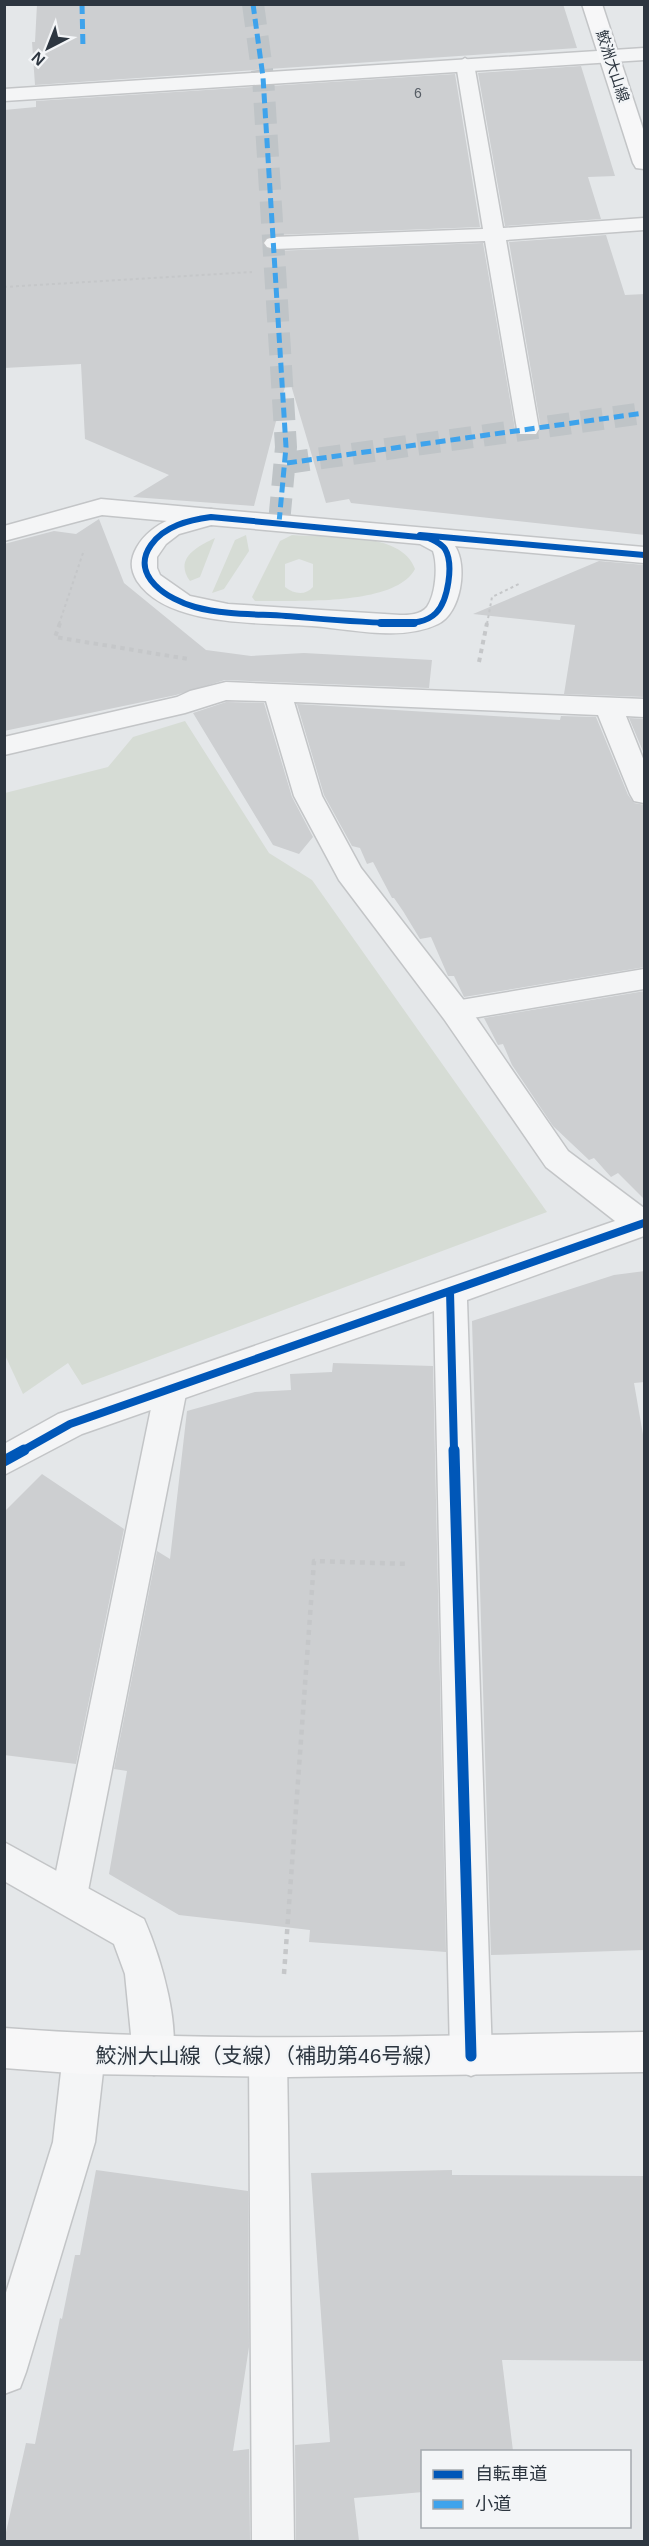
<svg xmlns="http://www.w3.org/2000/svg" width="649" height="2546" font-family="Helvetica,'Noto Sans JP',sans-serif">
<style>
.green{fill:#d6dcd5;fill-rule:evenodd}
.building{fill:#cdcfd1}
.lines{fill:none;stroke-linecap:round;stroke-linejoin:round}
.pedestrian-tunnel{stroke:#bfc4c7;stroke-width:22;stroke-dasharray:22 11;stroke-linecap:butt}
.service-casing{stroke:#c3c5c7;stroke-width:3}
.minor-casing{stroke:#c3c5c7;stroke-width:3}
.tertiary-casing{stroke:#c3c5c7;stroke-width:3}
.secondary-casing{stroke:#c3c5c7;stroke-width:3}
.path-far2{stroke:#c5c7c9;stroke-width:2;stroke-dasharray:3 3;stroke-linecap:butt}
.path-far1{stroke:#c5c7c9;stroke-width:4;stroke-dasharray:4.5 4.5;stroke-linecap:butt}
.path{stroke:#c5c7c9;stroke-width:4.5;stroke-dasharray:5 5;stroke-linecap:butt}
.service{fill:#f4f5f6;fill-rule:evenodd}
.minor{fill:#f4f5f6;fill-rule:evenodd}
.tertiary{fill:#f4f5f6;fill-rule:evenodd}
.secondary{fill:#f7f7f8;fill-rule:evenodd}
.quiet{stroke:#3ea3ec;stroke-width:5;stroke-dasharray:10 5;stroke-linecap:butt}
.cycleway-far2-casing{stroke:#f3f5f7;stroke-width:8}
.cycleway-far1-casing{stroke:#f3f5f7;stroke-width:12}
.cycleway-casing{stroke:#f3f5f7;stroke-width:15}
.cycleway-far2{stroke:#0057b8;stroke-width:6}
.cycleway-far1{stroke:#0057b8;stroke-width:8}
.cycleway{stroke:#0057b8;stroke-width:11}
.labels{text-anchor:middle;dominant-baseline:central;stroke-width:5;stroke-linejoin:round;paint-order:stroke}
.far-number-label{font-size:14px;fill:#565d65}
.far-street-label{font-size:15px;fill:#2d3640;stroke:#f3f5f7}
.near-street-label{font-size:21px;fill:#2d3640;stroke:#f3f5f7}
</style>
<rect width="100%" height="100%" fill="#e4e7e9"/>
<path class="green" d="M246,535L249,551L224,589L212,593L235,540Z
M292,535C326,538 402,530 415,569C395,607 293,600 255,601L252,597L280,541ZM299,559L313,564V587C305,596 294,594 285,587V564Z
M215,538L200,577L190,581C174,559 196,547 215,538Z
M185,721L269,853L312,880L547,1212L82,1385L68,1363L23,1394L4,1353L5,793L108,767L133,737Z"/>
<path class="building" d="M37,4H563L577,48L35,85L32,42H35Z
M581,66L615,176L588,177L601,219L505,226L478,73Z
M455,74L480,227L274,235L265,238L262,244L274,251L483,243L515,429L520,436H536L541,429L509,242L606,235L625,295L645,294V535L351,503L349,499L326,503L288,375L254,506L133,497L169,475L85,439L81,364L4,368V110L36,107V101Z
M99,519L124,583L206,650L251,656L304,653L432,660L429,688L225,680L176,695L4,731V544L54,531L76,534Z
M599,561L645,565V697L564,694L575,625L473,614Z
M226,702L264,703L292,797L313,837L299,854L273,845L193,713Z
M297,704L560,720L561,716L596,717L628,795L634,803L645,805V967L464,997L454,976H448L431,937L420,939L403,911L394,898H392L373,862L367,864L360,848L352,846L324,795Z
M629,718L645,719V756Z
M645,991V1200L618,1173L611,1177L594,1158L589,1160L553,1126L512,1065L503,1044L498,1045L484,1018Z
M645,1271V1382L634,1383L645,1446V1950L491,1955L472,1321L614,1275Z
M333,1363L433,1366L446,1952L309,1942L310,1930L179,1915L109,1874L127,1771L114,1769L157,1551L170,1559L187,1411L255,1392L291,1390L290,1374L332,1372Z
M42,1474L124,1529L76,1764L4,1755V1512Z
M96,2170L248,2191L249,2347L233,2451L249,2449L250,2541H4L26,2443L35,2444L60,2318L62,2319L75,2255H80Z
M452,2170V2175L645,2176V2361L502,2360L513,2451H423V2492L354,2498L359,2541H296L295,2445L330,2442L311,2173Z"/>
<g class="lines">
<path class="pedestrian-tunnel" d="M253,4L263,77L286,447L279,523
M287,463L644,413"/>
<g class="service-casing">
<path id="service" d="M465,58L474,64L503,228L644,218V230L506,240L539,429L536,434H520L517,429L485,241L274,249L267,247L264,243L267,239L274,237L483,229L456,64Z
M644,969V989L455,1021L445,1018L441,1011L445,1004L455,1001Z
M171,1376L182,1380L187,1389L87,1896L82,1908L69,1913L56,1908L51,1896L155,1389L160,1380Z
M268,2038L281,2043L287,2056L294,2542H252L249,2056L255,2043Z"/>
</g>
<g class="minor-casing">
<path id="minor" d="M644,48V60L4,101V89Z
M101,499L211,509L220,512L224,517L220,522L211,525L102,515L4,541V526Z
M226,682L644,699V717L626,716L644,761V803L634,801L630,794L598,715L294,702L322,796L361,868L466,1003L568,1151L644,1208V1236L467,1300L492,2056L486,2070L471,2076L456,2070L450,2056L434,1311L82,1434L4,1475V1444L58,1414L615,1221L546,1167L444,1019L339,880L294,796L266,701L226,700L185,713L4,755V737L177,697L190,691Z
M4,1842L144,1919C160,1955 184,2033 169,2069L154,2075L139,2069L133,2055L125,1974L114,1944L4,1881Z
M84,2034L99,2040L105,2054L95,2142L26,2372L20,2388L4,2394V2299L53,2142L63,2054L69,2040Z"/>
</g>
<g class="tertiary-casing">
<path id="tertiary" d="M211,509L644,547V563L455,546C468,566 461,613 438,624C401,642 351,629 312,626C262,622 168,628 137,581C130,569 130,559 137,547C152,521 183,513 211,509ZM211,525L420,544L433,551C438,565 436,594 427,607C420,615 409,615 400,615L228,604L190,596L160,575L157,568V557L166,544L179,534Z"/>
</g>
<g class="secondary-casing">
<path id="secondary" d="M582,4H602L644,132V169L636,168L633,163Z
M4,2028C217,2044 431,2035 644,2032V2072L288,2077L84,2074L4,2068Z"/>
</g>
<path class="path-far2" d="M4,287L252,272
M59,624L84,550
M487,624L492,597L521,583"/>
<path class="path-far1" d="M60,623L55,637L188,659
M479,662L487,623"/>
<path class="path" d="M284,1974L314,1561L409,1564"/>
<use href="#service" class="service"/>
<use href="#minor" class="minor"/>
<use href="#tertiary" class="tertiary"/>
<use href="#secondary" class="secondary"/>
<path class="quiet" d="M82,4L83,49
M253,4L263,77L286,447L279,523
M287,463L644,413"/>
<g class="cycleway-far2-casing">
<path id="cycleway-far2" d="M211,517L429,538C435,541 441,543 445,549C454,564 448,601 436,613C426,623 412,623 400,623C362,623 324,619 286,616C256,614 224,615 195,607C169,600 129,576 151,545C164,526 189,520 211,517Z
M420,535L644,555"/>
</g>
<g class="cycleway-far1-casing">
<path id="cycleway-far1" d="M381,623H414
M450,1291L454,1451
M22,1451L70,1424L644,1223"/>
</g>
<g class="cycleway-casing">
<path id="cycleway" d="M454,1450L471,2056
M4,1461L24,1450"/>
</g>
<use href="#cycleway-far2" class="cycleway-far2"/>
<use href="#cycleway-far1" class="cycleway-far1"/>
<use href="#cycleway" class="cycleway"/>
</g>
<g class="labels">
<g class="far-number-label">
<text x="418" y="93">6</text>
</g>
<g class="far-street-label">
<text transform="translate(613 66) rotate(72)">鮫洲大山線</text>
</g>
<g class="near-street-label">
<text x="270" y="2055">鮫洲大山線（支線）（補助第46号線）</text>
</g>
</g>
<rect width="649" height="2546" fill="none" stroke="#2d3640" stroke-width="12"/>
<rect x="421" y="2450" width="210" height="78" fill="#f3f5f7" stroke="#a4a9ae" stroke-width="1.5"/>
<rect x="433" y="2470" width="30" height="9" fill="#0057b8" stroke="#a4a9ae" stroke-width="1.5"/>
<text x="475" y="2480" font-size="18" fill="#2d3640">自転車道</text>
<rect x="433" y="2500" width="30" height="9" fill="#3ea3ec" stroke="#a4a9ae" stroke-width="1.5"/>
<text x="475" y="2510" font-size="18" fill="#2d3640">小道</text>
<g transform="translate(48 48) rotate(222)" stroke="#f3f5f7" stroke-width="4.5" paint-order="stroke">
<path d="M0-4.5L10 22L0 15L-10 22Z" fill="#2d3640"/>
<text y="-9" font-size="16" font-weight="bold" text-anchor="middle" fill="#2d3640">N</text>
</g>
</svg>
